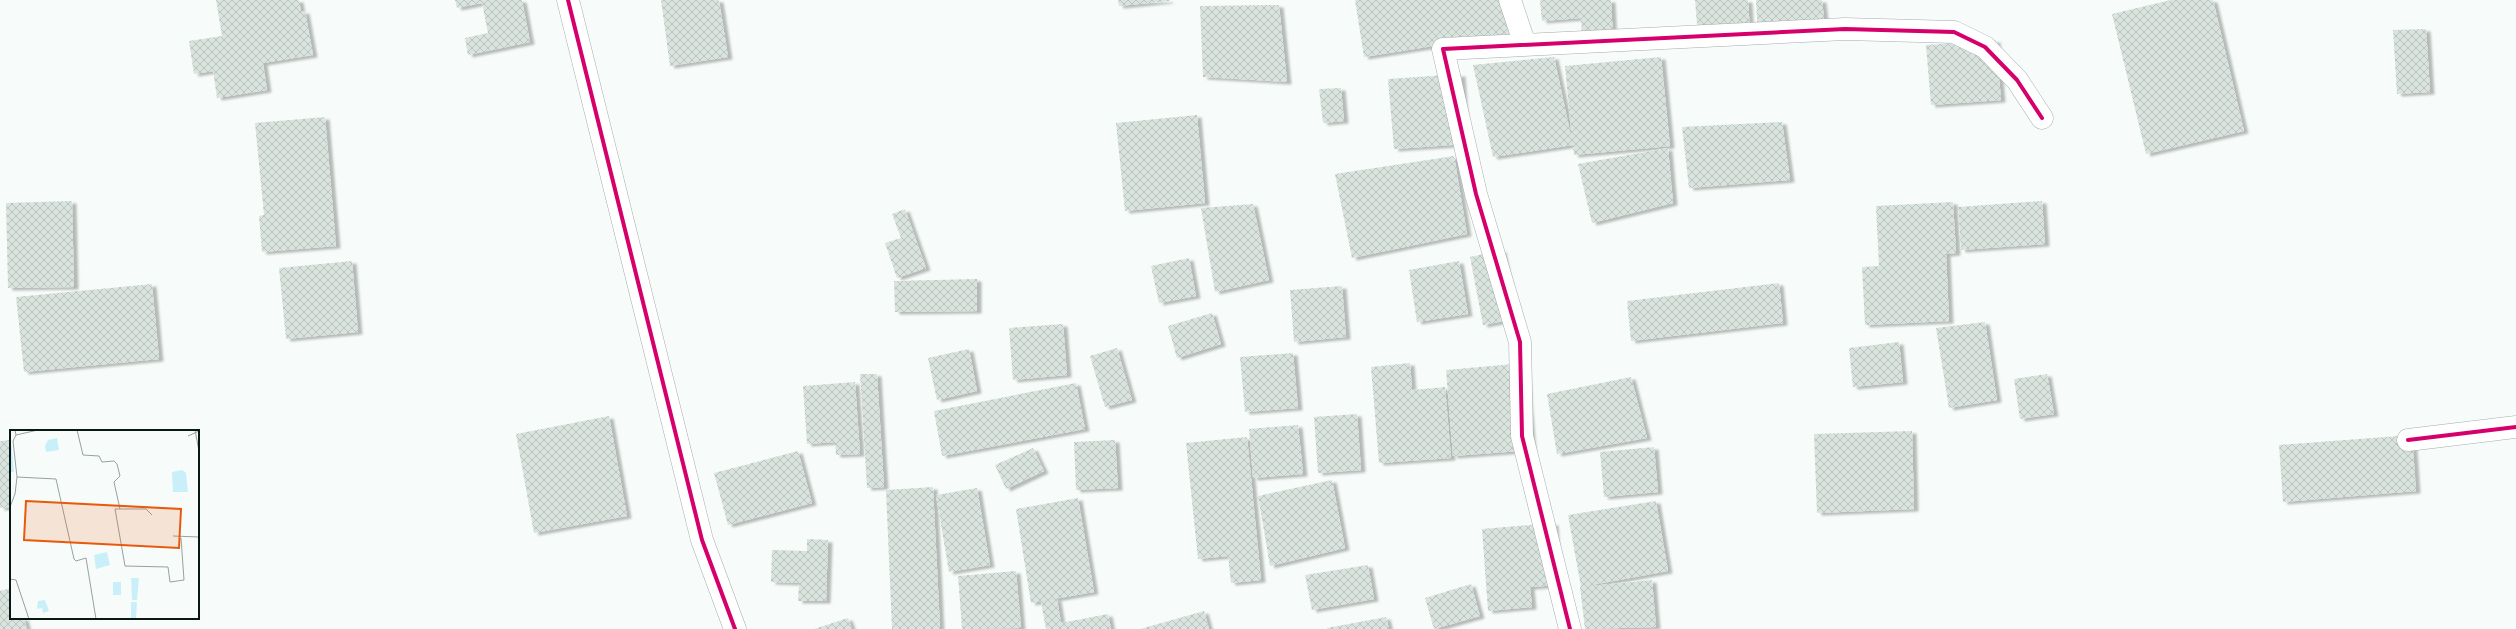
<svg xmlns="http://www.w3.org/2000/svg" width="2516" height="629" font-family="'IBM Plex Serif',serif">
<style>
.building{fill:url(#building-cross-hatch);filter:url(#shadow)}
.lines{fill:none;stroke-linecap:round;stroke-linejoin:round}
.street-casing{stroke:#a4adaa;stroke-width:23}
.street{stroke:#fefffe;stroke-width:22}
.cycleway-casing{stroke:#fff;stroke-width:6}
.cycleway{stroke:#d6006c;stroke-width:4}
.inset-road{fill:none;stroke:#97a19e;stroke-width:1}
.view{fill:#e8590c;fill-opacity:0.15;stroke:#e8590c;stroke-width:2}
.inset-edge{fill:none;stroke:#081814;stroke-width:2}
</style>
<defs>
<pattern id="building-cross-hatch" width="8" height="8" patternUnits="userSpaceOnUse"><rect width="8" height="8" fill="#dae4de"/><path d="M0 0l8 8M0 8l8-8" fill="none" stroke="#bac3be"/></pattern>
<filter id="shadow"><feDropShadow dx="4.5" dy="2.5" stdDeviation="1" flood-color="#0004"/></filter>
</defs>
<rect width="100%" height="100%" fill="#f7fcfa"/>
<path class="building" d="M216,0H299L301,12L305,11L313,55L263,63L267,90L217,98L213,71L194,74L189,41L222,36Z
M455,0H522L530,42L468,55L465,38L488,33L482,3L457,8Z
M661,0H719L728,57L670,66Z
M1118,0H1169V1L1119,6Z
M1355,0H1509L1515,33L1364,57Z
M1540,0H1611L1613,40L1582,42L1581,18L1542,21Z
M1695,0H1748L1750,32L1698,36Z
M1756,0H1822L1825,29L1758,37Z
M2171,0H2213L2244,131L2146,154L2112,14Z
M1279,5L1287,82L1203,77L1200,6Z
M2426,29L2430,92L2397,94L2393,30Z
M1996,40L2001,100L1931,105L1926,45Z
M1554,57L1572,141L1565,66L1661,57L1670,146L1574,155L1573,145L1493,157L1473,65Z
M1461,74L1466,144L1394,149L1388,79Z
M1341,88L1344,121L1323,123L1319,89Z
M1197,115L1205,203L1125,211L1116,123Z
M325,117L336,246L262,252L259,216L264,215L255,123Z
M1782,122L1790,180L1689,188L1682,127Z
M1668,148L1673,203L1592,223L1578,164Z
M1454,156L1467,234L1352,258L1335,174Z
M72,201L74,287L8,288L6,203Z
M2042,201L2045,244L1961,250L1958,207Z
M1953,202L1956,253L1946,254L1949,321L1865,325L1862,267L1879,266L1876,206Z
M1253,204L1269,280L1215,292L1201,208Z
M905,209L926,268L897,278L885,243L901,238L892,214Z
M1502,250L1515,319L1483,325L1470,257Z
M1189,258L1196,296L1159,303L1151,266Z
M352,261L358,332L286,339L279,268Z
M1459,261L1468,314L1417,322L1409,270Z
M977,279V311L895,312L894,281Z
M1779,283L1783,323L1631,341L1627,301Z
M152,284L159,359L24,372L16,297Z
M1342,286L1346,337L1294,342L1290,290Z
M1212,313L1221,344L1177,358L1168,326Z
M1985,322L1997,400L1949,408L1936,328Z
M1063,324L1067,375L1013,380L1009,328Z
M1899,342L1903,382L1853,387L1849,348Z
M1117,348L1132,400L1105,407L1090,356Z
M969,349L977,391L937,400L928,358Z
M1293,353L1298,408L1245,412L1240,357Z
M1410,363L1412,390L1445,387L1451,458L1379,463L1371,367Z
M1525,363L1532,450L1453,456L1446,370Z
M860,374H877L884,487L867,488Z
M2047,374L2054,414L2020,419L2014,379Z
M1631,377L1647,438L1557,454L1547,394Z
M855,382L860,454L836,455L835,442L807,444L803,386Z
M1076,383L1085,429L942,456L934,411Z
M1357,414L1361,470L1318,473L1314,417Z
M609,416L627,516L534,533L516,434Z
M1298,425L1303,474L1253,478L1249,429Z
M1912,431L1914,509L1817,513L1814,434Z
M2412,435L2416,491L2283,502L2279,445Z
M1247,437L1261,580L1231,583L1228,556L1198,559L1186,443Z
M11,440V507L0,508V441Z
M1115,440L1118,488L1076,490L1074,442Z
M1654,447L1658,492L1604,497L1600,452Z
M1033,448L1044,471L1006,489L995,465Z
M798,451L812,503L728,525L714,473Z
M1332,480L1345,548L1270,566L1258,496Z
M933,487L940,629H892L886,490Z
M977,488L990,565L949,572L936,495Z
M1078,498L1094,592L1031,603L1016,509Z
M1656,501L1668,571L1581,587L1568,515Z
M1554,523L1558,585L1530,587L1532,607L1488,611L1482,529Z
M807,539L828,540L826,601H798L799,583L771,582L772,550L807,551Z
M1368,565L1374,599L1312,610L1305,575Z
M1016,571L1021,628L962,629L958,576Z
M1652,580L1656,627L1585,629L1580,587Z
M1471,584L1480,616L1434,629L1425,598Z
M11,588V618H24L27,629H0V591Z
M1057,599L1061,623L1108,614L1111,629H1046L1041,602Z
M1204,611L1209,629H1140Z
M1386,617L1389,629H1327V628Z
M848,618L852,629H814Z"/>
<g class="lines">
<g class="street-casing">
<path id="street" d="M568,0L702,540L735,629
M1510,0L1525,45
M2408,440L2516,427
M1570,629L1522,436L1520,342L1476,194L1443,49L1845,29L1954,32L1985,47L2017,80L2042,118"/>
</g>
<use href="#street" class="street"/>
<g class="cycleway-casing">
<path id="cycleway" d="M568,0L702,540L735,629
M2408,440L2516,427
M1570,629L1522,436L1520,342L1476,194L1443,49L1845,29L1954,32L1985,47L2017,80L2042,118"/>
</g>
<use href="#cycleway" class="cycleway"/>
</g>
<g transform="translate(10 430)">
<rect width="189" height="189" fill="#f7fcfa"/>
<path d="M47,8L49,20L36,22L35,16L38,10ZM0,12H1L4,42H0ZM172,40L176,43L178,62H163L162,42ZM97,122L100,135L86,139L84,125ZM121,148H129L127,170H122ZM103,152H111V165H103ZM35,170L39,181L33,183L32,178L27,179L28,171ZM121,172H127L126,189H105L121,188Z" fill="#c9f0f9"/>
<path class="inset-road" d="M5,0L6,5L28,0M67,0L73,25L89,26L92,32L104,31L107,34L110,46L104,52L110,79M185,0L189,21M6,5L3,11L7,47M178,6L189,1M0,77L5,64L7,47L46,49L64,129L66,131L76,128L86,189M142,85L136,79H105L115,136L158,137L160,152L174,150L171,108M163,106L189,107M0,149L6,150L19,189"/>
<path class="view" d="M16,71L171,79L169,118L14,110Z"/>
<rect width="189" height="189" class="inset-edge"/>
</g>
</svg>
